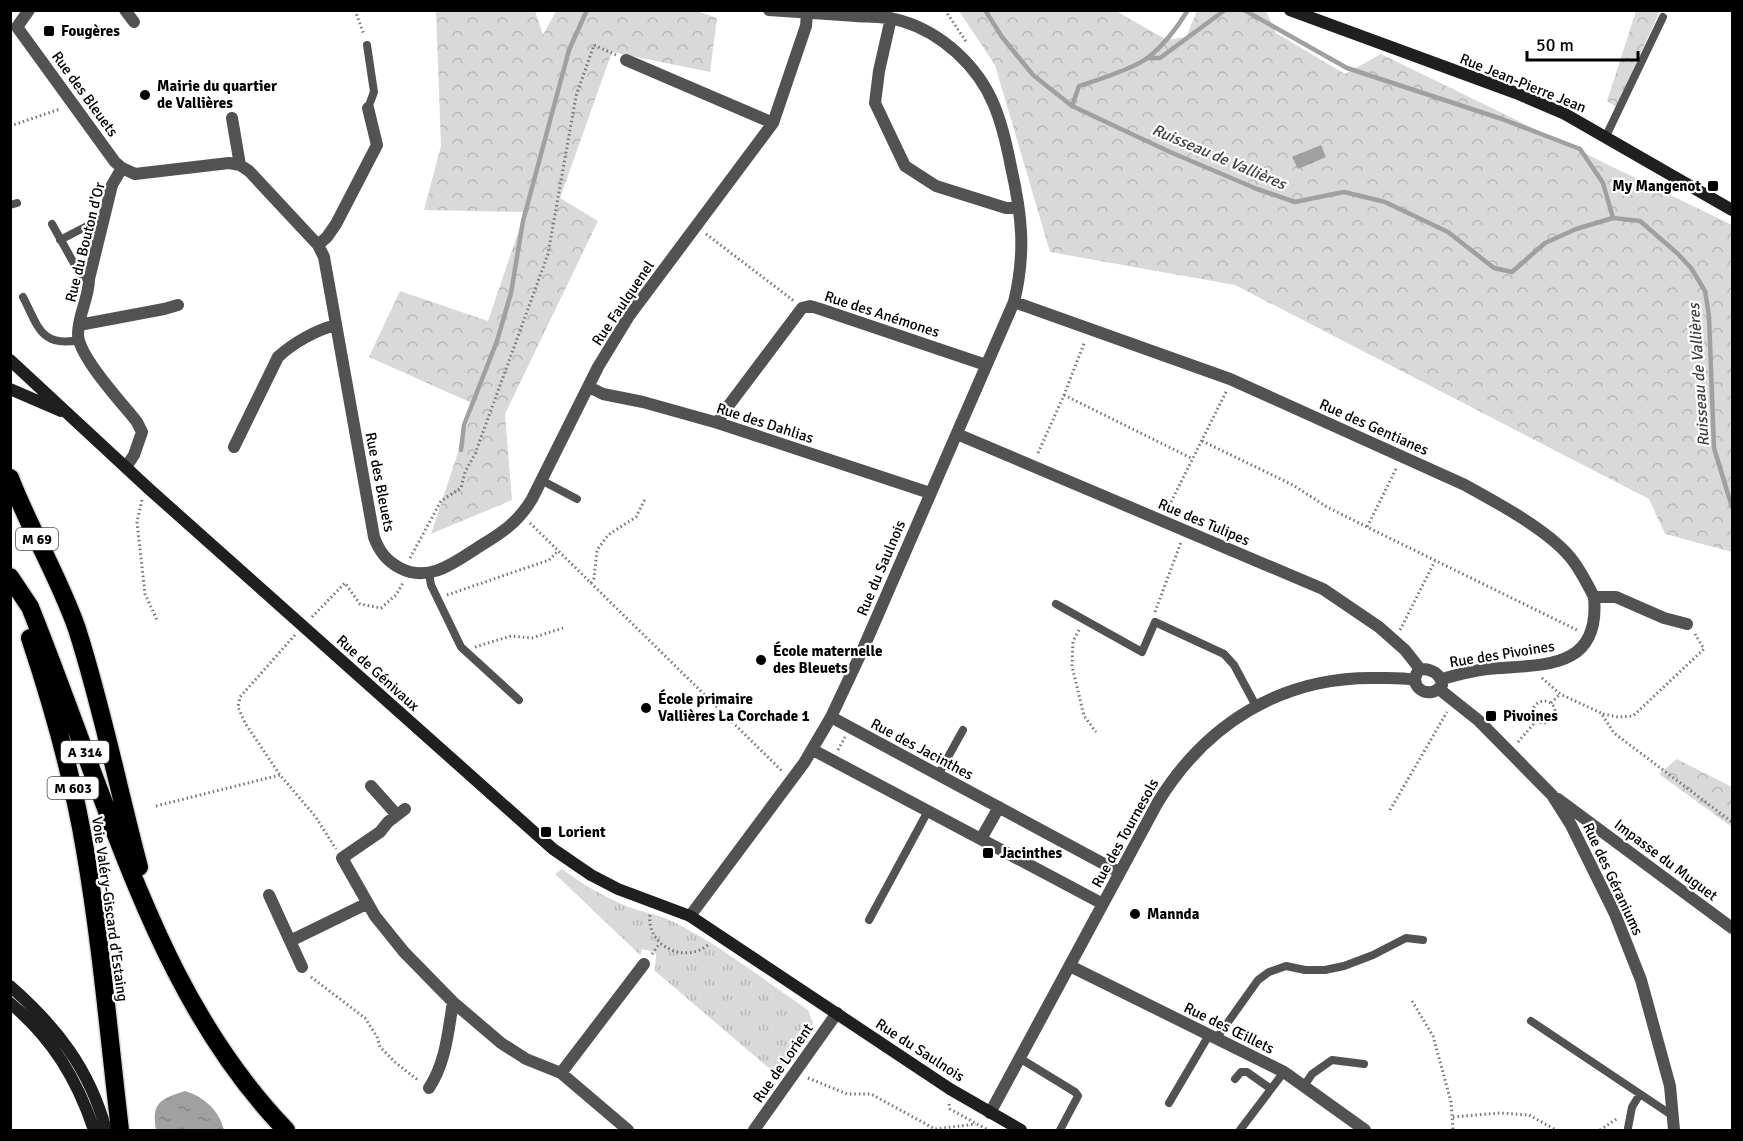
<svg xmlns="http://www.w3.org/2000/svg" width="1743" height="1141" font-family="Signika,sans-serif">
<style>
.grass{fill:url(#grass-tufts)}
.forest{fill:url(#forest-crowns)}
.water{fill:url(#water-ripples)}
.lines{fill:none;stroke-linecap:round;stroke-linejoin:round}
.stream{stroke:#a0a0a0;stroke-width:4.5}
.highway-casing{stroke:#dbdbdb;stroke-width:21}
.path{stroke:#747474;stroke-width:3;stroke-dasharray:1.5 3;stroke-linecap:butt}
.lane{stroke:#525252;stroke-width:8}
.street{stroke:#525252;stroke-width:12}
.secondary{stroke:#1f1f1f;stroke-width:12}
.highway{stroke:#000;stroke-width:18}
.poi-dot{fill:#000;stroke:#fff;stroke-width:2}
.labels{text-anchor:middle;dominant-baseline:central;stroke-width:4.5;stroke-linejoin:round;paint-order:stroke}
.shield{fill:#fff;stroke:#4c4c4c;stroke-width:1.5}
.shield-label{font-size:14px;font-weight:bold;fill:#000}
.poi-label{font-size:15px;font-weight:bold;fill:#000;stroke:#fff;text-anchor:start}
.street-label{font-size:15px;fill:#000;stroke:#fff}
.water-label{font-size:16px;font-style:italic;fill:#414141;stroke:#fff}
</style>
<defs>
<pattern id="grass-tufts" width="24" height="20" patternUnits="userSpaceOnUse" patternTransform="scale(1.5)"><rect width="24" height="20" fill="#d9d9d9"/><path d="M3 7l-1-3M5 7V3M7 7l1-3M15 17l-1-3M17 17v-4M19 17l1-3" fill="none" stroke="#b8b8b8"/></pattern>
<pattern id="forest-crowns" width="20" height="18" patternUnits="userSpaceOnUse" patternTransform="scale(1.5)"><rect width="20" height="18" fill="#d9d9d9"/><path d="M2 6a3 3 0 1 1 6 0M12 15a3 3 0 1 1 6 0" fill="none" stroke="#b8b8b8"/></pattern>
<pattern id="water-ripples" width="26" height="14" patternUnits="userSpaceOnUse" patternTransform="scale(1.5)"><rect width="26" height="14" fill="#a0a0a0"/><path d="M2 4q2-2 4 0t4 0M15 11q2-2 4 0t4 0" fill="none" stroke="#888"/></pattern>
</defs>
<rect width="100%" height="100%" fill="#fff"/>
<path class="grass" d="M562,869C582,884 603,896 626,906C641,912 658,914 674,922C721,946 764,980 808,1010L813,1023L812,1029L778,1080L777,1075L655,971L656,955L654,952L642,949L640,955L555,874Z"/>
<path class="forest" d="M436,11H535L543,35L556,11H697L717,18L710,72L612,52L560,198L598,221L505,414L512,500L431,534L474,404L369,357L400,291L488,321L525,212L424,210L441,146Z
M959,11H1116L1167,40L1186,37L1197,11H1266L1276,33L1345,74L1381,54L1732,225V552L1665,534L1649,499L1235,285L1050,252L995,65Z
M1636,11H1660L1616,107L1607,101Z
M1677,759L1732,787V827L1659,774Z"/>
<path class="water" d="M1321,145L1326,157L1298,169L1292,157Z
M185,1091C204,1097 219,1110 224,1130H156C151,1102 161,1099 185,1091Z"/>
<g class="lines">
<path class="stream" d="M985,10L1002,37L1033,75L1072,106L1170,152L1257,189L1295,202L1344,192L1385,202L1448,232L1494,268L1512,272L1545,243L1576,229L1613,218L1640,221L1677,253L1691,268L1705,291L1709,316L1714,448L1732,507
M1244,10L1347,68L1502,119L1580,149L1603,183L1613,218
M1147,58H1160L1225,10
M1072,106L1079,86C1098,80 1133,69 1149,57C1165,44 1177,28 1188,10
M461,450L464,425L497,341L511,293L523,221L569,50L587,10"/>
<g class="highway-casing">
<path id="highway" d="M10,478C30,530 59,577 77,629C102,707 118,788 139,867
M10,577L30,607C55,669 77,732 101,795C146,915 195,1036 286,1130
M30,638C53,707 73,778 85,850C101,942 109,1037 120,1130"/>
</g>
<path class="path" d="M355,10L364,35
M945,10L967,43
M10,126L60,109
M706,234L794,301
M1064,395L1193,459
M1202,441L1293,485L1327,507L1367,527
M1038,453L1064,395L1085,341
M1396,469L1367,527L1577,630
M142,500L137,522L145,594L158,622
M1167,510L1227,390
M530,523L782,771
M410,558L441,501L461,488L465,472L475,454L548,254L576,96L594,45L616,55
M591,583L594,578L597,550L608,535L636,517L645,499
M447,595L549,560L558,551
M1155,612L1181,542
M312,617L345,583L360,604L381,608L396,595L403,583
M1079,630L1073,641L1072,666L1084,716L1096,732
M1400,630L1435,561
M295,635L240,697L238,707L245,723L280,775L315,816L336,849
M475,647L511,636L532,638L563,628
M1542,678L1560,694L1601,713L1614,733L1732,822
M1533 712a11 11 0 1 1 22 0a11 11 0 1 1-22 0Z
M1551,703L1560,694
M1603,714L1618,717L1633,716L1704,649L1695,634
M1518,742L1537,720
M838,750L845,737
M156,806L280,775
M1390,810L1447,712
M650,915C646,946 686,965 709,944
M652,954L660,943
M311,977L365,1018L377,1037L380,1047L396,1063L419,1081
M1412,1001L1433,1036L1451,1102L1453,1130
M808,1078L847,1094H871L935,1129L976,1124
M949,1104L950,1109L988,1130
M1453,1117L1500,1113L1529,1115L1556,1130
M1600,1130L1618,1118"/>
<path class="lane" d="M367,45L374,92L368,108
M1606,136L1663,17
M10,205L17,203
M52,224L81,276L89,279
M60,240L89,225L102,228
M23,297C38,326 41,348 79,340
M541,480L577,499
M429,573L431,585L461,647L519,700
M1056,604L1142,652L1155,622L1224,654L1234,665L1256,706
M938,775L963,730
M869,920L928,811
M1531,1021L1673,1116
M1216,1039L1258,980L1269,972L1286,966L1305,970H1325L1344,966L1373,955L1406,938L1423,940
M1021,1059L1075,1092L1078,1096L1060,1130
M1235,1079L1241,1072H1247L1271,1089
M1304,1086L1312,1074L1332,1060L1364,1064
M1169,1103L1209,1035
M1628,1128L1632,1107L1640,1094
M1240,1130L1284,1072"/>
<path class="street" d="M125,10L134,22
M891,18L879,71L875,103L905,166L936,186L1006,208H1018
M17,27L115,162L122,168L135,174L229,163L240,165L249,171L318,245L324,257L374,537C379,551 386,561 400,568C428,583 454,563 477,548C501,533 517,524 532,499L598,367L629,316L773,123L806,26L807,13
M17,27L29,10
M626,60L773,123
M232,118L240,165
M122,168L112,185L89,279C89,298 78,315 78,334C78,356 122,403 137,422L142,432L134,455L126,467
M318,245L327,237L336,224L377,145L368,108
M1014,302L1230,379L1465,485C1496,502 1548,530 1570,557C1580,569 1587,583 1594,597H1616L1664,618L1687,624
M79,325L164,309L178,305
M589,387L603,394L643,402L718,423L930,493
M718,423L723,413L802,308L810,306L820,309L986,365
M957,434L1323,589L1379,627L1405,650L1420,669
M234,447L278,357C293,343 316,330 336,325
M1420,669C1431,668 1441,674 1442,685C1428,703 1405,684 1420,669Z
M1442,679C1456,675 1472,671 1487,669C1540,664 1601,672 1594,597
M1439,689L1478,720L1552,795L1571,825L1615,914L1641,980L1670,1086L1674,1130
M831,717L1119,872
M813,750L1103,904
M371,786L397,815
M1558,799L1732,928
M405,809L388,822L380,832L342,858L375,916L404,952L453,1002L501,1043L526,1059L561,1073L628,1130
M981,839L999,807
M269,895L302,967
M690,916L804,763L831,717L863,649L1014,302C1026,253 1022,215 1011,167C1007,146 1002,124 994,105C978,66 942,33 902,21C887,16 871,17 856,16C827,14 798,12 769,10
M290,941L366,904
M1070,966L1284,1072L1365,1130
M561,1073L644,964
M429,1088C446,1062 448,1032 453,1002
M990,1113L1158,802C1206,724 1281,677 1374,678C1387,678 1401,677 1415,680
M754,1130L837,1013"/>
<path class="secondary" d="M1290,10L1516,93L1565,114L1732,210
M10,360L148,488L553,849L591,875L618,889L690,916L950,1089L1021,1130
M10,389L61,411
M10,986C57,1027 90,1070 106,1130
M10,1003C52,1038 77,1079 94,1130"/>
<use href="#highway" class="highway"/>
</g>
<g class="poi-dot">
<rect x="43" y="25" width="12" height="12" rx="3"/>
<circle cx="145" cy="95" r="6"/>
<rect x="1707" y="180" width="12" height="12" rx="3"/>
<circle cx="761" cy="660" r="6"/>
<circle cx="646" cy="708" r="6"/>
<rect x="1485" y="710" width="12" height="12" rx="3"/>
<rect x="540" y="826" width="12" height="12" rx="3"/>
<rect x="982" y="847" width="12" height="12" rx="3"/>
<circle cx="1135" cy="914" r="6"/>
</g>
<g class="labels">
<g class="shield">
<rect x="16" y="528" width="42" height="22" rx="4.5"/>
<rect x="61" y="741" width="48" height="22" rx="4.5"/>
<rect x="47.5" y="777" width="51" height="22" rx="4.5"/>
</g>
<g class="shield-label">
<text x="37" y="539">M 69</text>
<text x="85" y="752">A 314</text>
<text x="73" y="788">M 603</text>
</g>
<g class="poi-label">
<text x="61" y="31">Fougères</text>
<text x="157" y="86">Mairie du quartier<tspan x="157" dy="17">de Vallières</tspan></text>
<text x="1701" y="186" text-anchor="end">My Mangenot</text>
<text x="773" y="651">École maternelle<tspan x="773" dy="17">des Bleuets</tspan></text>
<text x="658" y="699">École primaire<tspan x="658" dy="17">Vallières La Corchade 1</tspan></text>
<text x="1503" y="716">Pivoines</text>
<text x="558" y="832">Lorient</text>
<text x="1000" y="853">Jacinthes</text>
<text x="1147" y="914">Mannda</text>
</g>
<g class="street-label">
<text transform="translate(1523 83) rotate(22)">Rue Jean-Pierre Jean</text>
<text transform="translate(85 94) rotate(54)">Rue des Bleuets</text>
<text transform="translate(85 242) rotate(-76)">Rue du Bouton d'Or</text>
<text transform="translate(623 303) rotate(-56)">Rue Faulquenel</text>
<text transform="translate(882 314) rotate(18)">Rue des Anémones</text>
<text transform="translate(765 423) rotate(18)">Rue des Dahlias</text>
<text transform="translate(1374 427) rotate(24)">Rue des Gentianes</text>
<text transform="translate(380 482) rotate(79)">Rue des Bleuets</text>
<text transform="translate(1204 522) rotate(23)">Rue des Tulipes</text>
<text transform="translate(881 568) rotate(-67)">Rue du Saulnois</text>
<text transform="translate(1502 654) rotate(-9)">Rue des Pivoines</text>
<text transform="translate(378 673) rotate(42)">Rue de Génivaux</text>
<text transform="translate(922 749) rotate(28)">Rue des Jacinthes</text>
<text transform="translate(1125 833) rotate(-61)">Rue des Tournesols</text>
<text transform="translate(1666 860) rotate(37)">Impasse du Muguet</text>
<text transform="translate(1613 879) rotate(65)">Rue des Géraniums</text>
<text transform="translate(110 909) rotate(82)">Voie Valéry-Giscard d'Estaing</text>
<text transform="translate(1229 1028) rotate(26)">Rue des Œillets</text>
<text transform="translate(920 1050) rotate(33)">Rue du Saulnois</text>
<text transform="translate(783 1063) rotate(-55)">Rue de Lorient</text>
</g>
<g class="water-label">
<text transform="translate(1219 157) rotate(23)">Ruisseau de Vallières</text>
<text transform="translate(1699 375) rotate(-94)">Ruisseau de Vallières</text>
</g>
</g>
<rect width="1743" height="1141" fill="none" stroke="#000000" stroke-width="24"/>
<path d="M1527 51v9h111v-9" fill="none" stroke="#000000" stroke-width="3"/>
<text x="1536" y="51" font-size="18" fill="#000000" stroke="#ffffff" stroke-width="4.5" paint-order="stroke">50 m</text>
</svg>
